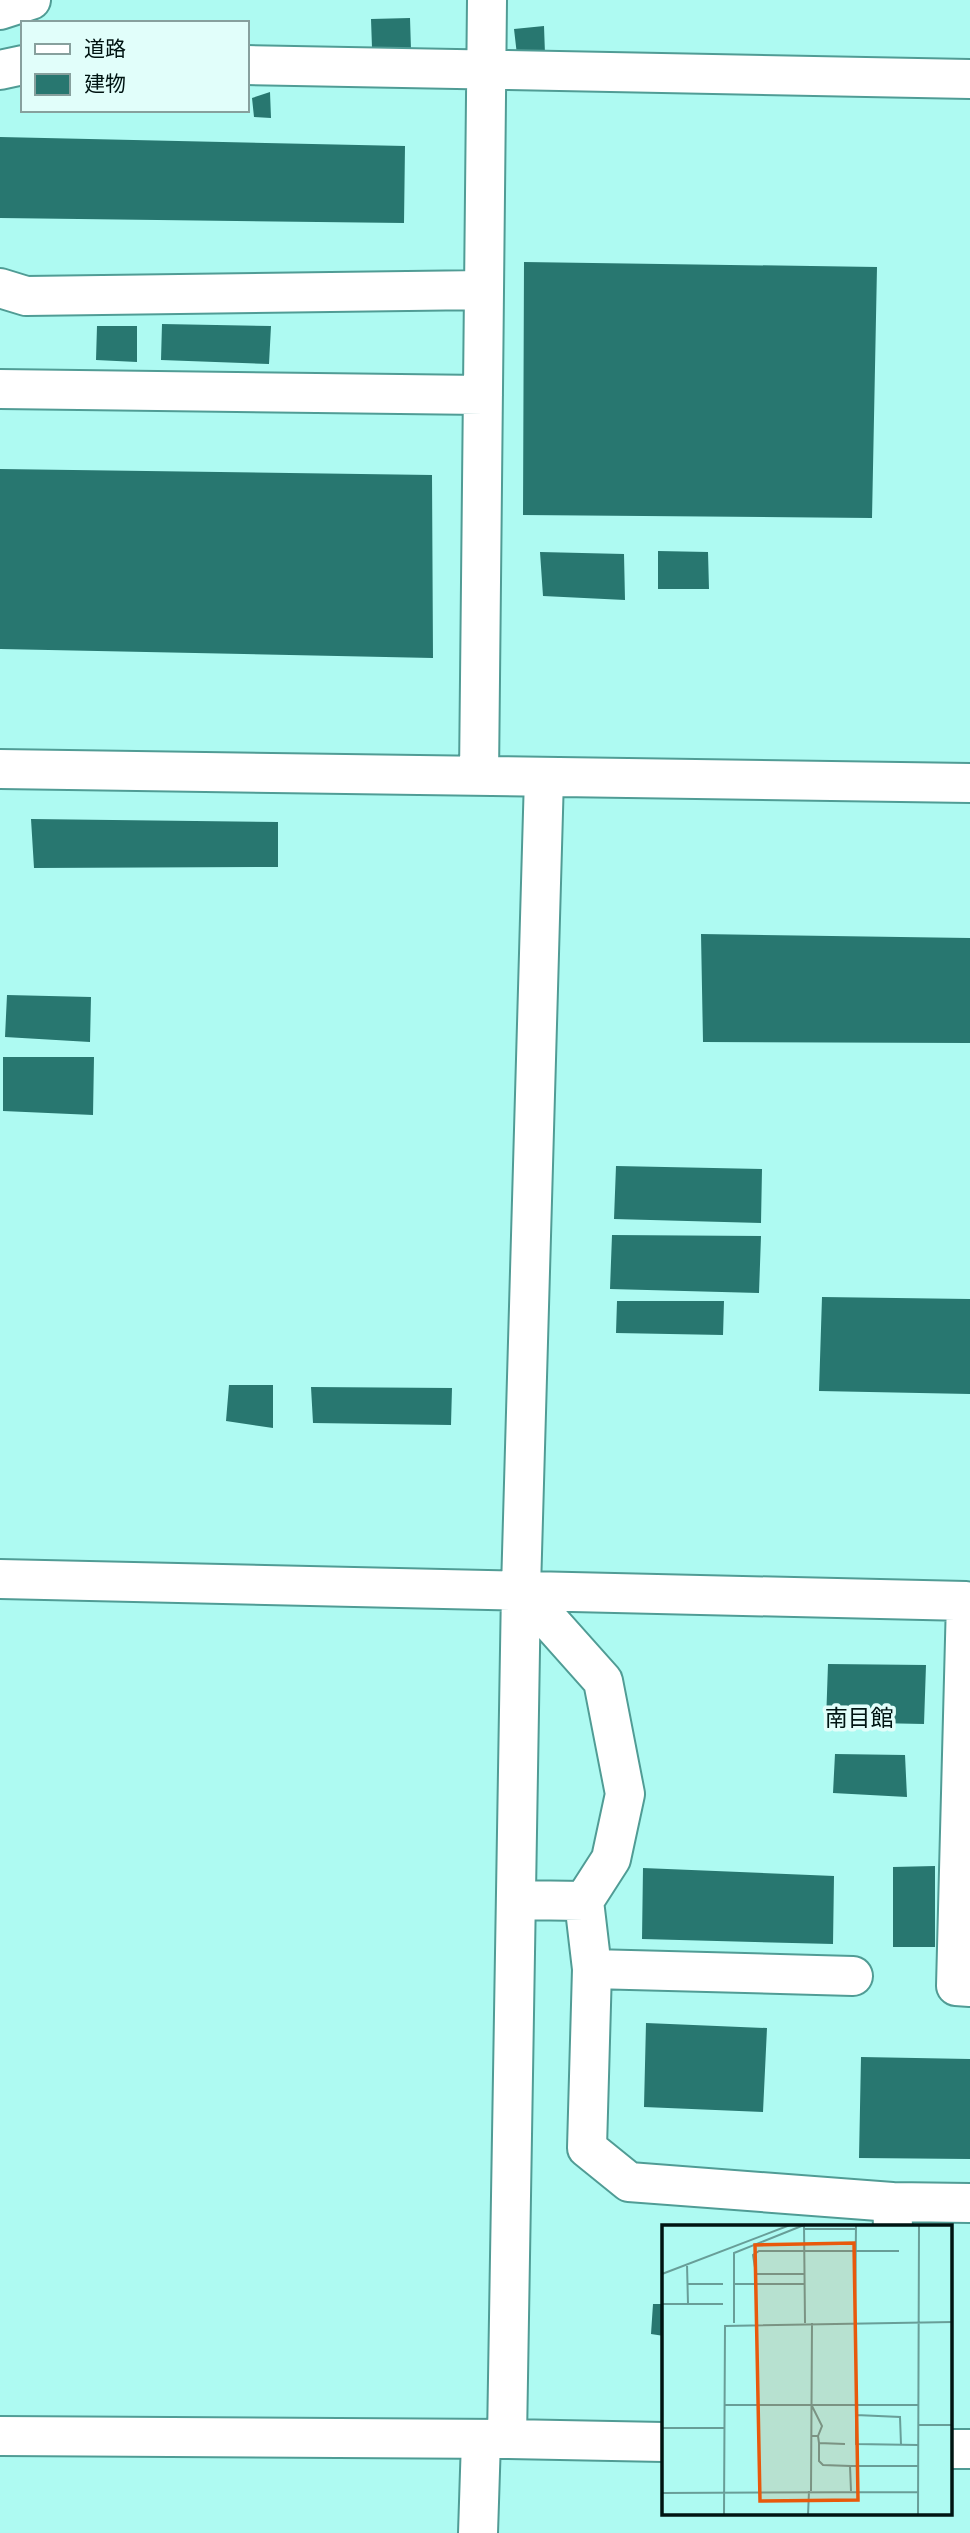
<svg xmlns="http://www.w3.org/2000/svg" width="970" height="2533" font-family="Montserrat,'Noto Sans JP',sans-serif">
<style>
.building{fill:#287770}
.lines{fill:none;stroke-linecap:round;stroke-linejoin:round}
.minor-casing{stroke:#509c95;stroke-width:42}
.minor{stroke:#fff;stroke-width:38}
.labels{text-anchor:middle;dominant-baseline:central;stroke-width:7;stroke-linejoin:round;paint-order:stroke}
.quarter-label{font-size:23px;fill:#001412;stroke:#e1fefa}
.inset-road{fill:none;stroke:#689e98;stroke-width:2}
.view{fill:#e8590c;fill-opacity:0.15;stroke:#e8590c;stroke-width:3.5}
.inset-edge{fill:none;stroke:#001412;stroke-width:3.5}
</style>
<rect width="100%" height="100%" fill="#aefaf2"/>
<path class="building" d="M410,18L411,50L372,48L371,19Z
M544,26L545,54L517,55L514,29Z
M270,92L271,118L254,117L252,98Z
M0,137L405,146L404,223L0,218Z
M524,262L877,267L872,518L523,515Z
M162,324L271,326L269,364L161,360Z
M97,326H137V362L96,360Z
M0,469L432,475L433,658L0,649Z
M658,551L708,552L709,589H658Z
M540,552L624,554L625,600L543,596Z
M31,819L278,822V867L34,868Z
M701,934L970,938V1043L703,1042Z
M7,995L91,997L90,1042L5,1037Z
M3,1057H94L93,1115L3,1111Z
M616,1166L762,1169L761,1223L614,1219Z
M612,1235L761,1236L759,1293L610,1289Z
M822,1297L970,1299V1394L819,1391Z
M617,1301H724L723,1335L616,1333Z
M229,1385H273V1428L226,1421Z
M311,1387L452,1388L451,1425L313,1423Z
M828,1664L926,1665L924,1724L826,1722Z
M835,1754L905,1755L907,1797L833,1793Z
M935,1866V1947H893V1867Z
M643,1868L834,1876L833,1944L642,1939Z
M646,2023L767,2028L763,2112L644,2107Z
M861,2057L970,2059V2159L859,2158Z
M653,2304H664V2336L651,2334Z"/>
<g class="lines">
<g class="minor-casing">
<path id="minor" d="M0,10L31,0
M247,65L970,79
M0,70L23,65
M0,288L26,296L484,290
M0,389L483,395
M0,769L970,783
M479,776L487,0
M0,1579L966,1601L956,1986L970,1987
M516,1900L584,1901L611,1859L625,1794L603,1681L521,1589
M584,1901L592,1969L853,1976
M592,1969L587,2148L629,2182L892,2202L893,2227
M892,2202L970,2203
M0,2436L507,2439L664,2442
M507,2439L521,1589L544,777
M951,2449H970
M478,2533L481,2440"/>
</g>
<use href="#minor" class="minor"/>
</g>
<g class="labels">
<g class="quarter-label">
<text x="859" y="1718">南目館</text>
</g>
</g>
<g transform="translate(662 2225)">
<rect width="290" height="290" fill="#aefaf2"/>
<path class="inset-road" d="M143,4H193M25,39L26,79M0,49L128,0M143,49H94L91,30L97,26H237M26,59H61M71,59H143M0,79H61M72,98V28L142,0L143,98M193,98L194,0M62,180H194V219L256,220M194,180H256M194,190L238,192L239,220M256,200H291M0,203H62M149,211H156L160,201L150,181M156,211L157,218L183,219M157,218V236L161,240L188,241L189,266M188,241H256M149,266L150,98M0,268L256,267M62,290L63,101L291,97M146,290L147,266M256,290L257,0"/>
<path class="view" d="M192,18L196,275L98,276L93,20Z"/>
<rect width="290" height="290" class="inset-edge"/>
</g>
<rect x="21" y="21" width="228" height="91" fill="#e1fefa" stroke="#87a09d" stroke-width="2"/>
<rect x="35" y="44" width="35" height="10" fill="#ffffff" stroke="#87a09d" stroke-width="2"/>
<text x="84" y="56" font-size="21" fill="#001412">道路</text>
<rect x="35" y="74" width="35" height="21" fill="#287770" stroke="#87a09d" stroke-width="2"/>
<text x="84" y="91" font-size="21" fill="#001412">建物</text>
</svg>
